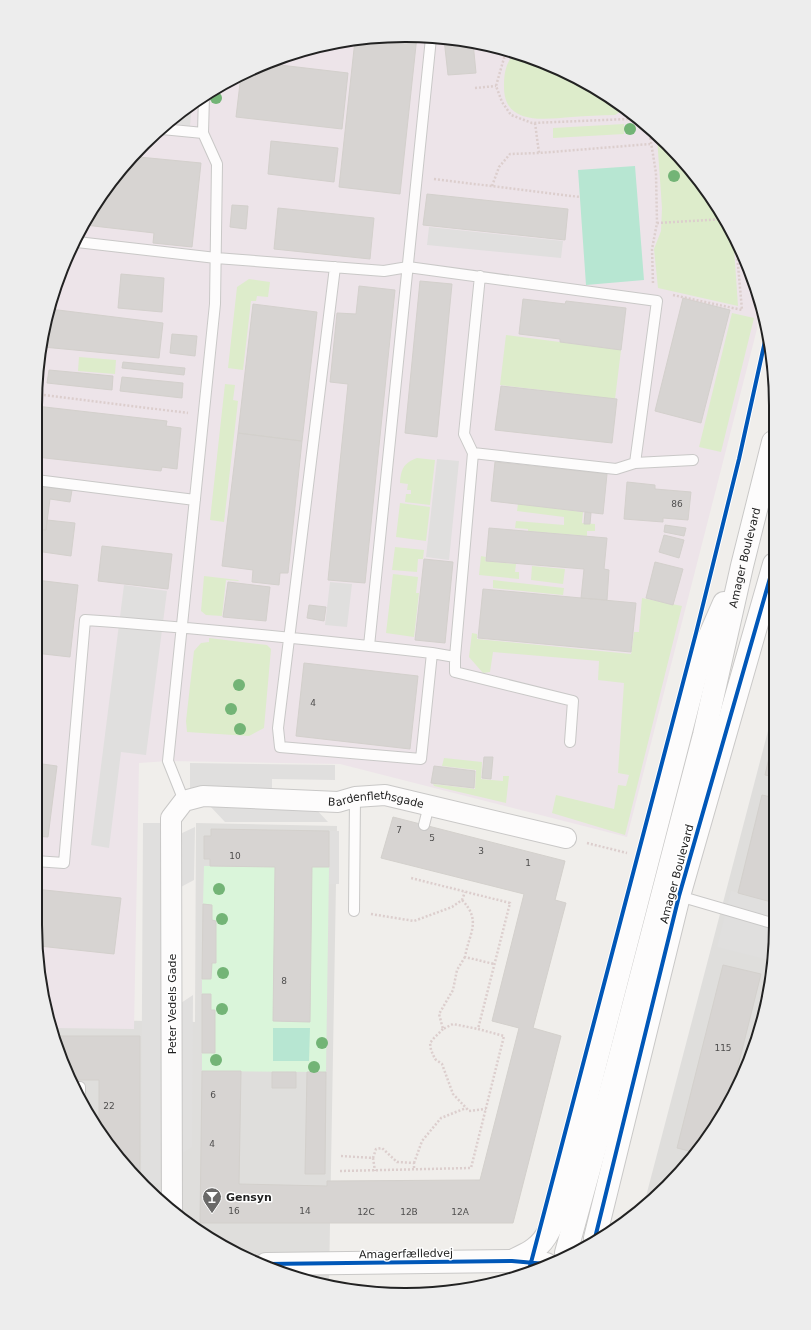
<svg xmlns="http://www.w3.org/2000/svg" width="811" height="1330" font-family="'DejaVu Sans',sans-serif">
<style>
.residential{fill:#dfdedc}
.industrial{fill:#ede4e9}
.grass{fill:#ddeccb}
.park{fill:#daf5da}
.pitch{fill:#b7e6d2}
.parking{fill:#e0dfde}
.building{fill:#d7d4d2;stroke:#d3d0cc}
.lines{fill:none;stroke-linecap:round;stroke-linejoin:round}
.service-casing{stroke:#c9c8c7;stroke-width:12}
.minor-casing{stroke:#c9c8c7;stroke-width:22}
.tertiary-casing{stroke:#c9c8c7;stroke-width:24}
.path{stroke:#dccecd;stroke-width:2.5;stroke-dasharray:2 2;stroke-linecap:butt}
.service{stroke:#fdfcfc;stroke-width:10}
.minor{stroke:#fdfcfc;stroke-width:20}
.tertiary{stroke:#fdfcfc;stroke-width:22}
.cycleway-casing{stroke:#fff;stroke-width:6}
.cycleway{stroke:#0057b8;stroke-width:4}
.tree{fill:#73b476}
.labels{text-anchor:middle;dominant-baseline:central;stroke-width:3;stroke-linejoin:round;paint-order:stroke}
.number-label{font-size:9px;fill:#4f4e4e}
.street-label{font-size:11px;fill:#222;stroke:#fff}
.poi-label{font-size:11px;font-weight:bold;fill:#222;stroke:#fff;text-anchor:start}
.rim{fill:none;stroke:#222;stroke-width:2}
</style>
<rect width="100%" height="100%" fill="#f0eeeb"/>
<path class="residential" d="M774,708L775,949L756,1044L713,1131L644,1204Z
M196,823L337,826L329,1282L287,1275L180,1219L111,1150L55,1043L51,1019L195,1022Z"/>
<path class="industrial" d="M406,35L478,42L547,63L612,98L684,161L726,220L756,286L758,293L757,329L627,837L340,764L168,761L139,763L134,1029L52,1028L35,924L36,381L55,286L98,199L144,143L200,97L264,63L333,42Z"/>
<path class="grass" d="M515,53C554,65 595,83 625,109L615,115C600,115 586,116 572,117C545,119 504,126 504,87C504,75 505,63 515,53Z
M624,124V134L553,138V128Z
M657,137L684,161L726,220L733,234L738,306L658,288L654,249L661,231L662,208Z
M249,279L270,282L268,297L257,296L256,301H251L243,370L228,368L237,287Z
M732,313L754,318L721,452L699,447Z
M506,335L621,350L615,399L500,385Z
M79,357L116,360L115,374L78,371Z
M225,384L235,385L233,400L238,401L224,522L210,520Z
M417,458L435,460L430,505L405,502L406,494H411V490H407L408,484L400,483C401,470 403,463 417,458Z
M400,503L430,507L426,541L396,537Z
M518,504L583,512L582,523L595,524V531H587V536L528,531V529L515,528L516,521L564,525V517L517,511Z
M395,547L424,550L423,559H418L417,572L392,570Z
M481,556L486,557L485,561L516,564L515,572H519V579L479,575Z
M532,566L565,569L563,584L531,580Z
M393,574L418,577L416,593H419L414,637L386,633Z
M204,576L238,580L239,581L226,580L222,616L206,615L201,611Z
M493,580L564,588L563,595L493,588Z
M642,598L682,606L625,835L552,813L556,795L614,809L618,785L626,786L629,775L618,773L624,683L598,680L599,661L493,652L490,672L483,673L469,657L472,633L477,634V639L631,654L634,632H639Z
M209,638L267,645L271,649L264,728L249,736L187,732L186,721L194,651L201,643L209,642Z
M444,758L482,762L481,779L503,781V776H509L506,803L434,786L433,784L475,789L476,770L442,766Z"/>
<path class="park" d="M204,866L275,867L273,1021L310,1022L312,867H329L326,1072L202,1071V1053L215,1052V1010H211V994H202V979H211L212,963H216V921L212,920V905L203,904Z"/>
<path class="pitch" d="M635,166L644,280L586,285L578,170Z
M273,1028H310L309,1061H273Z"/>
<path class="parking" d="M192,103L190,126L168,123Z
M429,227L563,241L561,258L427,245Z
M437,459L459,461L449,560L426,557Z
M330,582L352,584L347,627L325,625Z
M124,585L167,591L146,755L121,752L109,848L91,845Z
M190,763L335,765V780L272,779V791L190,790Z
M209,805L315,808L328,822H225Z
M143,823H162L160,1183H144L141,1179Z
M195,827L194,880L179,888L180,834Z
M330,831H339V884H329Z
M731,891L775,902V949L773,961L717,947Z
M193,995L192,1147L176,1157L178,1005Z"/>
<path class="building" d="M406,35L417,36L400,194L339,187L355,40Z
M444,39L473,42L476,73L448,75Z
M263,63L348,73L342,129L236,117L241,75Z
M271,141L338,148L334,182L268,174Z
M140,148L139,157L201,163L192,247L153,243L154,233L85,225L98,199Z
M427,194L568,209L565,240L423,225Z
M232,205L248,206L246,229L230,227Z
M278,208L374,218L370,259L274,249Z
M121,274L164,278L162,312L118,308Z
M420,281L452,284L437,437L405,433Z
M359,286L395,290L365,583L328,580L348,384L330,382L337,313L356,314Z
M683,298L730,310L701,423L655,411Z
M523,299L565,304L566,301L626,308L621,350L560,342V339L519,334Z
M253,304L317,312L302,441L238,433Z
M50,309L163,323L159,358L43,347Z
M172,334L197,336L195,356L170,353Z
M123,362L185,368L184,375L122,368Z
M49,370L113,376L112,390L47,383Z
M122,377L183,383L182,398L120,391Z
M501,386L617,399L612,443L495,430Z
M36,406L167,421L166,426L181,428L177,469L162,467L161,471L36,457Z
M238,433L302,441L288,573H280L279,585L252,582L253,570L222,566Z
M495,462L607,474L603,514L491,501Z
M627,482L655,485V489L691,492L688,520L663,518V522L624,519Z
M36,486L72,490L70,502L50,499L46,530L36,529Z
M585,512L591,513L590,524H584Z
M47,520L75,523L71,556L36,551V529L46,530Z
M665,525L686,528L684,536L664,532Z
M489,528L607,538L604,569L609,570L607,600L581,598L584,569L486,561Z
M664,535L684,540L679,558L659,552Z
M102,546L172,554L168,589L98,581Z
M424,559L453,562L445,643L415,640Z
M655,562L683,569L673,605L646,598Z
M36,580L78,585L70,657L35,653Z
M228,582L270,587L266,621L223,617Z
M483,589L636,603L631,652L478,638Z
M309,605L326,607L324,621L307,618Z
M304,663L418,676L410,749L296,736Z
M774,736L775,777L765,775Z
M484,757H493L491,779L482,778Z
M35,763L57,766L48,837L35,836Z
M434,766L475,771L474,788L431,783Z
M762,795L775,798V903L738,893Z
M393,817L565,861L555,900L566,903L533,1028L561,1036L513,1223H200L202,1071H241L239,1184L327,1186V1181L480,1180L519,1028L492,1021L524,894L381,858Z
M211,829L329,831V867H312L310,1022L273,1021L275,867L210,866V859H204V836H211Z
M35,889L121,898L114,954L39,946L35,924Z
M203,904L212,905V920L216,921V963H212L211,979H202Z
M723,965L761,974L730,1098L713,1131L693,1152L677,1148Z
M768,977H770L760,1023L756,1022Z
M202,994H211V1010H215V1053H202Z
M53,1036H140V1178L111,1150L99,1126V1080H74L55,1043Z
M272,1072H296V1088H272Z
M307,1072H326L325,1174H305Z"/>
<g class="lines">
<g class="service-casing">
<path id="service" d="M162,129L203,133
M77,242L216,258L384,271L408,267L657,301L635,463L693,460
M335,267L278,728L280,747L421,759L432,653
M473,453L616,469L635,463
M36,480L195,500
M369,646L431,38
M455,657V672L573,701L570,742
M184,801L168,761L215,304L217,164L203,133L204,95
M424,825L429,805
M35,861L64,863L85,620C201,628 316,640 432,653L455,657L473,453L464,434L480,276
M679,896L775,924
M354,911L355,797
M78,1087H80V1092"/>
</g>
<g class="minor-casing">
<g id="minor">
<path id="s1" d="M172,1210L171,818L184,801L203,796L338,802L355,797L385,795L566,838"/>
</g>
</g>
<g class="tertiary-casing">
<g id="tertiary">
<path d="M595,1238L679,896L774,564"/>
<path id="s2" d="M566,1253L617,1068L704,735L742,566L773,442"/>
<path d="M512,1261C519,1257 528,1254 534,1249C551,1237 555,1215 561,1197L700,658L724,603"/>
<path d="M266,1264L512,1261L546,1264"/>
</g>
</g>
<path class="path" d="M511,52L504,58L496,86L502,102L511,115L532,123L628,119L633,116
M475,88L496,86
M535,123L539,153L650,144
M649,130L656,173L657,223L652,249L653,283
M434,179L580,197
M492,186L499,167L510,154L539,153
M657,223L725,219
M673,295L742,310L736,242
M36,394L188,413
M587,843L627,853
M462,900C482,921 469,933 465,957L494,964
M371,914L414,921L452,907L462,900L465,892
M465,957L457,970L453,990L439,1014L443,1029L453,1024L478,1029
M443,1029L434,1038L430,1043L431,1050L435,1059L442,1064L453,1094L469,1111L486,1109
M341,1156L373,1158L375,1171
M373,1158L376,1149L382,1148L397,1162L414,1163V1169
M414,1163L422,1141L441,1118L466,1108
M340,1171L471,1168L504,1036L478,1029L510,903L411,878"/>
<use href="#service" class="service"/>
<use href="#minor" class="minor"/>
<use href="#tertiary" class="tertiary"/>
<g class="cycleway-casing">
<path id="cycleway" d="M595,1238L679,896L774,564
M266,1264L512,1261L546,1264
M528,1274L696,633L739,459L767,332"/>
</g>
<use href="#cycleway" class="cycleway"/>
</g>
<g class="tree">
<circle cx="216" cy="98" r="6"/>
<circle cx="630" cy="129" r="6"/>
<circle cx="674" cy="176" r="6"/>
<circle cx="239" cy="685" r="6"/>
<circle cx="231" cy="709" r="6"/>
<circle cx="240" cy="729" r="6"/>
<circle cx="219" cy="889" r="6"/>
<circle cx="222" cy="919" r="6"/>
<circle cx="223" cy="973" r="6"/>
<circle cx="222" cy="1009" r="6"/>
<circle cx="322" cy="1043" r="6"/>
<circle cx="216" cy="1060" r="6"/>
<circle cx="314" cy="1067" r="6"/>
</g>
<defs>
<g id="bar-pin" transform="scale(1)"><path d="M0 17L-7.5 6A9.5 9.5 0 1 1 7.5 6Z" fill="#6a6968" stroke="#fff"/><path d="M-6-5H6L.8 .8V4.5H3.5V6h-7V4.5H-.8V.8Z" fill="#fff"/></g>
</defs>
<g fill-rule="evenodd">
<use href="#bar-pin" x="212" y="1197"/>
</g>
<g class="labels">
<g class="number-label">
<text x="677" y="504">86</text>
<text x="313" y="703">4</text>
<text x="399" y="830">7</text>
<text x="432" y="838">5</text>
<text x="481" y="851">3</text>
<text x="235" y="856">10</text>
<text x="528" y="863">1</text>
<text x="284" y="981">8</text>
<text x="723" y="1048">115</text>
<text x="213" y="1095">6</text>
<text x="109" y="1106">22</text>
<text x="212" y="1144">4</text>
<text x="234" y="1211">16</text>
<text x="305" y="1211">14</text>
<text x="366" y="1212">12C</text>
<text x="409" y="1212">12B</text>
<text x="460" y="1212">12A</text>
</g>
<g class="street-label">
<text stroke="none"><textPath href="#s2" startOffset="718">Amager Boulevard</textPath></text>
<text stroke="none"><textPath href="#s1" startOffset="607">Bardenflethsgade</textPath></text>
<text transform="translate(677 874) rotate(-75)">Amager Boulevard</text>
<text transform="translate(172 1004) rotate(-90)">Peter Vedels Gade</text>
<text transform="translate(406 1254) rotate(-1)">Amagerfælledvej</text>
</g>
<g class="poi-label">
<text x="226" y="1197">Gensyn</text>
</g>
</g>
<path d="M0 0H811V1330H0ZM405 42H406A363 363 0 0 1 769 405V925A363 363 0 0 1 406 1288H405A363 363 0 0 1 42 925V405A363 363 0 0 1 405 42Z" fill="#ededed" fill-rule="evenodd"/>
<path class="rim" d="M405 42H406A363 363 0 0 1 769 405V925A363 363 0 0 1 406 1288H405A363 363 0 0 1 42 925V405A363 363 0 0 1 405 42Z"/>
</svg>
